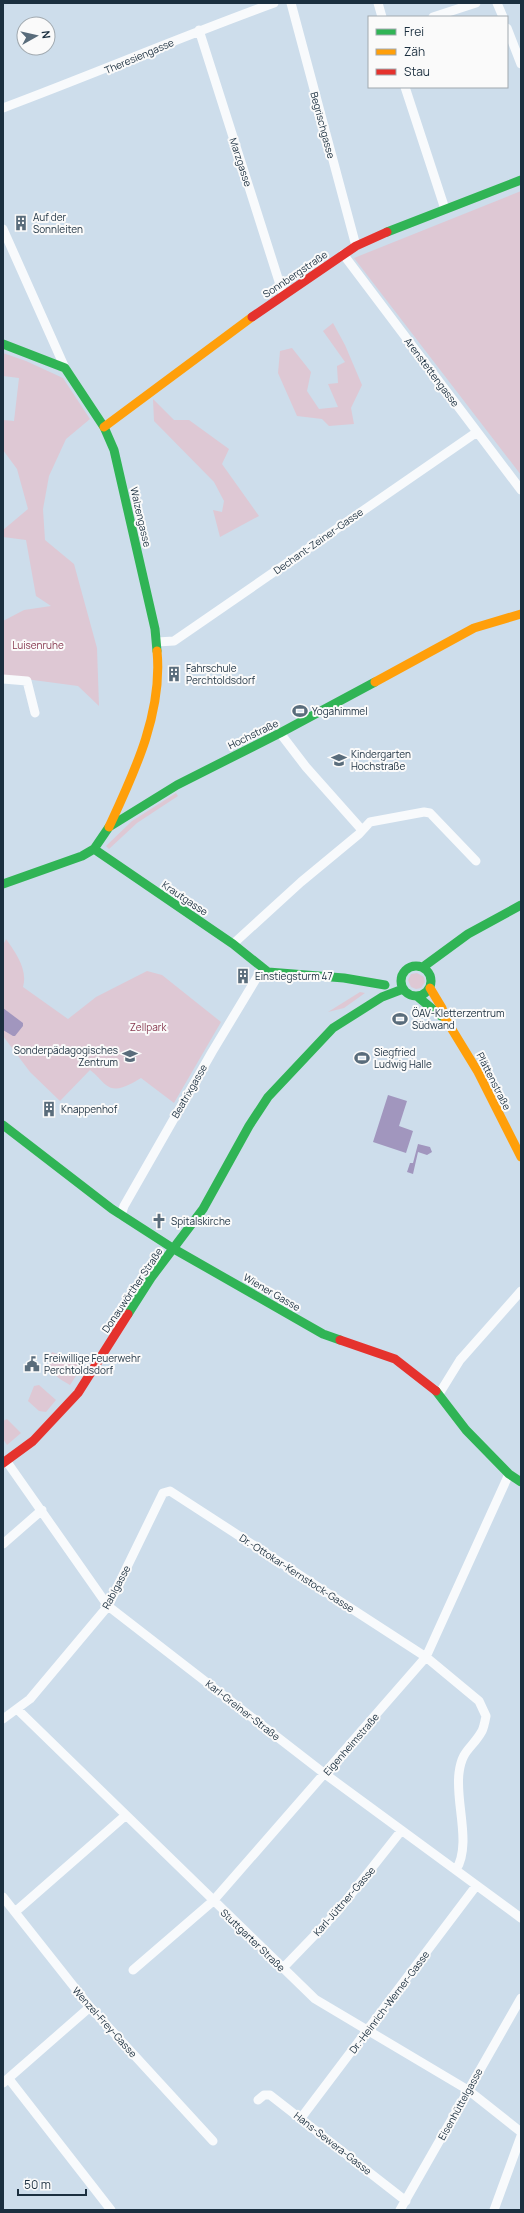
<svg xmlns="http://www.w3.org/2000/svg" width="524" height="2213" font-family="Manrope,sans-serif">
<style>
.green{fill:#dec8d4}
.water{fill:#a196be}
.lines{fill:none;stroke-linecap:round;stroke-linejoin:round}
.street{stroke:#f8fafc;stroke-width:9}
.fast{stroke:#30b455;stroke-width:9}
.slow{stroke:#ff9f0a;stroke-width:9}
.jam{stroke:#e5322d;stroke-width:9}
.labels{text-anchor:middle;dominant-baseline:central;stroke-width:4;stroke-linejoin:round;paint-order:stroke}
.street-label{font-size:10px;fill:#1b2f3f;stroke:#fafafa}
.poi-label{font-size:10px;fill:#1b2f3f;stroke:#fafafa;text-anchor:start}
.park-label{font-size:10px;fill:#86364d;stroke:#fafafa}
</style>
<rect width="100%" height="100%" fill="#cdddeb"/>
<path class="green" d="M521,191V475L354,258Z
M333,323L345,345L362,385L351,408L354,424L329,426L322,419L297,416L278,373L280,351L292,348L311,372L307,391L319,409L338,407L328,384L338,383L337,366L345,362L323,331Z
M3,353L26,361L63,378L90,419L66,439L49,476L43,509L45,540L74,564L97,648L99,706L78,686L3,676V621L24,610L51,606L36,596L26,540L3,537V530L28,509L17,469L3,450V420L14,421L19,378L3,376Z
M153,399L174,420H189L229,449L222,464L259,516L220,537L213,510L222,512L224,501L214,482L154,421Z
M176,793L178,796L137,823L109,849L106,846L132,821Z
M6,939C16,953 28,970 23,987L68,1019L96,997L147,971L162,975L221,1022L174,1103L141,1078C132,1083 117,1094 106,1085C100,1080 97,1075 90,1070L60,1101L30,1072L3,1036V945Z
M417,973L424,977L425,982L421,988L416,989L411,987L408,980L411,974Z
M360,992L365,993L344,1008L328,1012Z
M52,1352L84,1364L70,1385C55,1377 44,1368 52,1352Z
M39,1385L56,1400L46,1412L39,1411L28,1401L34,1386Z
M7,1419L21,1433L7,1445L3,1439V1421Z"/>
<path class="water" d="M3,1008L23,1023V1026L15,1036H13L3,1030Z
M388,1095L407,1101L399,1126L413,1131L406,1153L373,1142Z
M418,1144L430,1147L432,1152L427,1155L418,1152L413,1174L407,1172L410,1163H413Z"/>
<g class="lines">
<path class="street" d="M291,3L356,246
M378,3L382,17
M497,3L503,17
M433,17L476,3
M507,28L521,64
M199,30L283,294
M405,87L445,209
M3,108C94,74 183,36 274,3
M3,229L65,368
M343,254L521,490
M157,642L174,641L477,432
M3,679L27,681L35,713
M280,733L306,767L362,830
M233,944L301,882L359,834L370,822L424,812L430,813L476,861
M121,1215L124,1206L212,1052L262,969
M439,1394L460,1360L521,1291
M7,1462L108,1606L325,1774L521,1918
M3,1544L42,1510
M17,1709L315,1999L468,2090L521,2132
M3,1719L30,1699L108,1606L163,1493L170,1491L426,1657L479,1701L486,1716C485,1721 484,1727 482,1731C472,1749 462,1749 459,1773C455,1802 472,1844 456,1870
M3,1897L90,2007L213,2141
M15,1912L126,1815
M283,1968L337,1912L401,1831
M133,1970L213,1901L426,1657L509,1474
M9,2079L111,2210
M3,2083L90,2007
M258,2100L264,2095H270L406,2201
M301,2118L476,1886
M400,2210L521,1998
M494,2210L521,2136"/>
<path class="fast" d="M387,232L521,180
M3,344L65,368L104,427L114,450L155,629L157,651
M94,849L233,944L268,972L344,978L385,985
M3,884L82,856L94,849L109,827L177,785L280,733L375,682
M401 981a15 15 0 1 1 30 0a15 15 0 1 1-30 0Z
M423,967L468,934L521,905
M418,997L441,1016
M3,1125L112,1209L174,1249L323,1334L340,1340
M128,1314L151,1278L203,1209L249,1126L268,1097L333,1028L382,997L403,989
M436,1391L466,1430L509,1474L521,1482"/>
<path class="slow" d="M104,427L252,317
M375,682L474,628L521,614
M109,827C134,773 163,713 157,651
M430,988L442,1008L445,1018L478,1072L521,1157"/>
<path class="jam" d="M252,317L356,246L387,232
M340,1340L395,1359L436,1391
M3,1463L33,1441L78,1393L128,1314"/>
</g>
<defs>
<g id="building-bare" transform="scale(1.2)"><path d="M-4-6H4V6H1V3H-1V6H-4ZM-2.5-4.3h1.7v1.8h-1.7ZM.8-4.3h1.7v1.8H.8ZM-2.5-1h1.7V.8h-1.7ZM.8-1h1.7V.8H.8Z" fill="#596c7b" stroke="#fafafa" stroke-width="2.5" paint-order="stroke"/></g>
<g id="stadium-bare" transform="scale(1.2)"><path d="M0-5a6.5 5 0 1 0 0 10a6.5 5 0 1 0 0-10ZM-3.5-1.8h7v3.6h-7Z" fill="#596c7b" stroke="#fafafa" stroke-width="2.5" paint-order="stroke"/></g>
<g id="school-bare" transform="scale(1.2)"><path d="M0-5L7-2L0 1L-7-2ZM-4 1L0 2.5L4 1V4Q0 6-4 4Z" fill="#596c7b" stroke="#fafafa" stroke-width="2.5" paint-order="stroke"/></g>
<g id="church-bare" transform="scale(1.2)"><path d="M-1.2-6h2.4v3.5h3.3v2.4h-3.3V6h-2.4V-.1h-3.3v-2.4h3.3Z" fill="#596c7b" stroke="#fafafa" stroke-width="2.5" paint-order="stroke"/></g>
<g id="civic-bare" transform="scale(1.2)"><path d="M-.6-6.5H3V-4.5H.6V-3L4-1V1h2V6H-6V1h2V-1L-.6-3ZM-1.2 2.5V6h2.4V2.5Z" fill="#596c7b" stroke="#fafafa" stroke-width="2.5" paint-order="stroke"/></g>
</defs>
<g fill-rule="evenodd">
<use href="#building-bare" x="21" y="223"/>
<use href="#building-bare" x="174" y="674"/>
<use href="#stadium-bare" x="300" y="711"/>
<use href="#school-bare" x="339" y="760"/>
<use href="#building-bare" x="243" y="976"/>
<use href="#stadium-bare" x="400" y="1019"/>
<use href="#school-bare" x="130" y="1056"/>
<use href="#stadium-bare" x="362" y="1058"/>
<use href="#building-bare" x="49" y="1109"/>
<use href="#church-bare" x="159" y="1221"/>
<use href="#civic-bare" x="32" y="1364"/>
</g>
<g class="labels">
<g class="street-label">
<text transform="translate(139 56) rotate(-23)">Theresiengasse</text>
<text transform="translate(323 125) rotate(75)">Begrischgasse</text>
<text transform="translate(241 162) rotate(72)">Marzgasse</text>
<text transform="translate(295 274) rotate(-34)">Sonnbergstraße</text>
<text transform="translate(432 372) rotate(53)">Arenstettengasse</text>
<text transform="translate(141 517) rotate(77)">Walzengasse</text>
<text transform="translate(318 541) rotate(-35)">Dechant-Zeiner-Gasse</text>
<text transform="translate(253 734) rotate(-26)">Hochstraße</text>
<text transform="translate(185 898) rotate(34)">Krautgasse</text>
<text transform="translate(494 1081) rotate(63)">Plättenstraße</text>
<text transform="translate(189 1091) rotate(-60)">Beatrixgasse</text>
<text transform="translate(132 1290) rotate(-56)">Donauwörther Straße</text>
<text transform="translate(272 1292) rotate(30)">Wiener Gasse</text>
<text transform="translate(297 1573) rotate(33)">Dr.-Ottokar-Kernstock-Gasse</text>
<text transform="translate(116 1587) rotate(-62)">Rablgasse</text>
<text transform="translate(243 1710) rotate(38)">Karl-Greiner-Straße</text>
<text transform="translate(351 1744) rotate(-49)">Eigenheimstraße</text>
<text transform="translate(344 1901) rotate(-49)">Karl-Jüttner-Gasse</text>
<text transform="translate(253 1940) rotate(44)">Stuttgarter Straße</text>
<text transform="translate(389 2002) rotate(-53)">Dr.-Heinrich-Werner-Gasse</text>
<text transform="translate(105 2022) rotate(48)">Wenzel-Frey-Gasse</text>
<text transform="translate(460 2104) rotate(-61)">Eisenhüttelgasse</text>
<text transform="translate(333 2143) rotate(38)">Hans-Sewera-Gasse</text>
</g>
<g class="poi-label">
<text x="33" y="217">Auf der<tspan x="33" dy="12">Sonnleiten</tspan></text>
<text x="186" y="668">Fahrschule<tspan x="186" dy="12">Perchtoldsdorf</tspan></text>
<text x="312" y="711">Yogahimmel</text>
<text x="351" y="754">Kindergarten<tspan x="351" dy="12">Hochstraße</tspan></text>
<text x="255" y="976">Einstiegsturm 47</text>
<text x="412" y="1013">ÖAV-Kletterzentrum<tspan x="412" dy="12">Südwand</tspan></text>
<text x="118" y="1050" text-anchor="end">Sonderpädagogisches<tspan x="118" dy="12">Zentrum</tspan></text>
<text x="374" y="1052">Siegfried<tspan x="374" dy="12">Ludwig Halle</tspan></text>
<text x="61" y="1109">Knappenhof</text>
<text x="171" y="1221">Spitalskirche</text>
<text x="44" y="1358">Freiwillige Feuerwehr<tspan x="44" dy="12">Perchtoldsdorf</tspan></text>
</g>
<g class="park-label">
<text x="38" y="645">Luisenruhe</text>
<text x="148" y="1027">Zellpark</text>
</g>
</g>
<rect width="524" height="2213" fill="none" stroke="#1b2f3f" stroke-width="8"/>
<rect x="368" y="16" width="140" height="72" fill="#fafafa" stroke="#a1a9af"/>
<rect x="376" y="29" width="20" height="6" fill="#30b455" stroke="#a1a9af"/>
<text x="404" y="36" font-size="12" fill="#1b2f3f">Frei</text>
<rect x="376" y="49" width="20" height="6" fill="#ff9f0a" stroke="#a1a9af"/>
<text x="404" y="56" font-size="12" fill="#1b2f3f">Zäh</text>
<rect x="376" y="69" width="20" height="6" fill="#e5322d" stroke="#a1a9af"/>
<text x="404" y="76" font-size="12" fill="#1b2f3f">Stau</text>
<g transform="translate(36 36) rotate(82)"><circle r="19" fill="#fafafa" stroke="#a1a9af"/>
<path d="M0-3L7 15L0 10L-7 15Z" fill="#596c7b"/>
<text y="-6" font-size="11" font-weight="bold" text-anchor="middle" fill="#1b2f3f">N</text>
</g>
<path d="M18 2189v6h68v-6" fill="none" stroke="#1b2f3f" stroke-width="2"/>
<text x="24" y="2189" font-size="12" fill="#1b2f3f" stroke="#fafafa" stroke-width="3" paint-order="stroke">50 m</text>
</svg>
